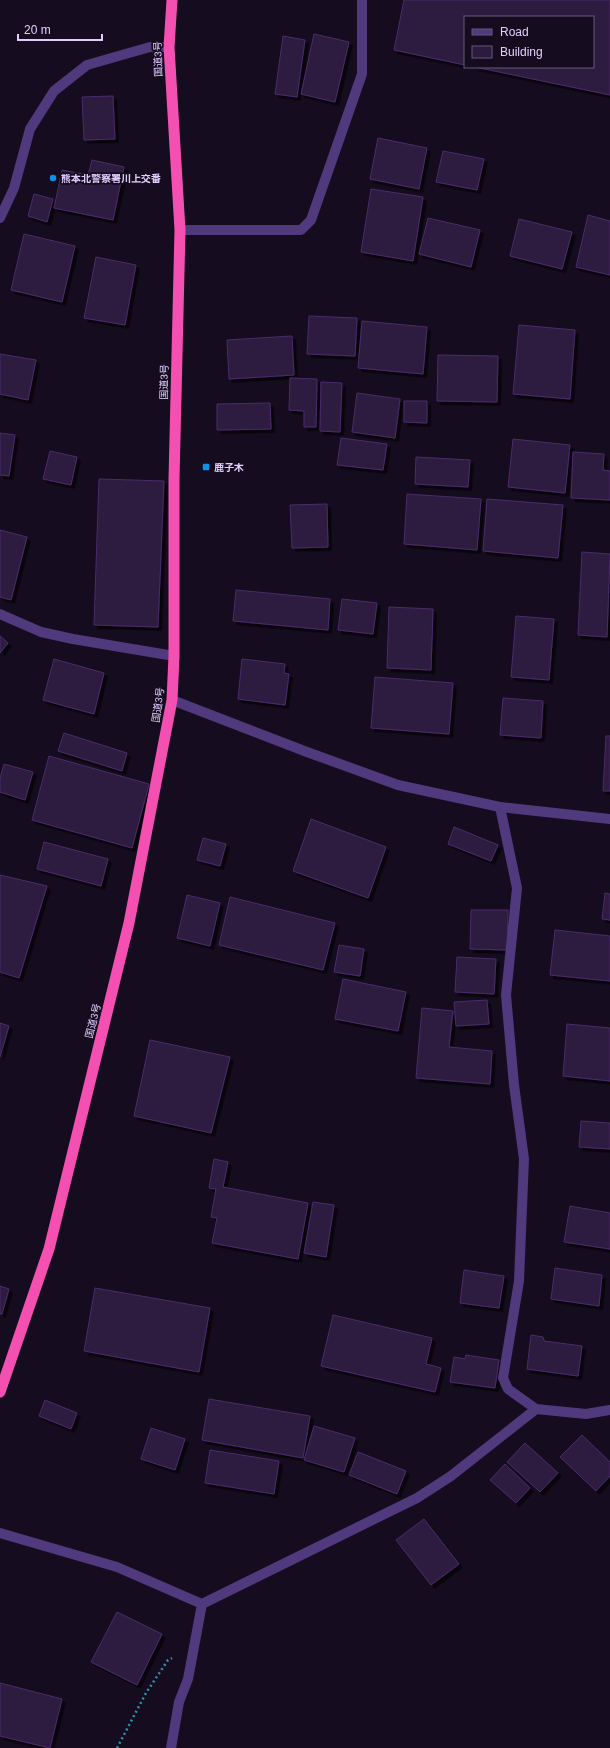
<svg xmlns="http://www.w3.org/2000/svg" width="610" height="1748" font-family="Helvetica,'Noto Sans JP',sans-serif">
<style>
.building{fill:#2d1a3f;stroke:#4b2c6b;filter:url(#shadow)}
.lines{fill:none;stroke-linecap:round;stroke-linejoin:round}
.path{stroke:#3190ad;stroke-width:2.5;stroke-dasharray:2 3;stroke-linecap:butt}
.minor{stroke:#50397d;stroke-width:10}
.tertiary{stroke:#50397d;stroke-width:10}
.trunk{stroke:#f450b2;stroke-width:11}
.poi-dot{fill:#0693f0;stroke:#150d1f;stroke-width:1.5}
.labels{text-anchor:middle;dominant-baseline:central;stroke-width:3.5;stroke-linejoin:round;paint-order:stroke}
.street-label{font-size:10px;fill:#e1ccfe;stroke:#150d1f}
.poi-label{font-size:10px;font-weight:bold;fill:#e1ccfe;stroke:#150d1f;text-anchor:start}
</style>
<defs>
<filter id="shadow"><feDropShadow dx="3.5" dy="3.5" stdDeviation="0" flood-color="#0009"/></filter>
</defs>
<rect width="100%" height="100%" fill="#150d1f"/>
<path class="building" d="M404,0H610V95L475,67H593V17H465V65L394,50Z
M314,34L349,42L335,102L301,94Z
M283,36L305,40L297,97L275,94Z
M113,96L115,139L84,140L82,97Z
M378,138L427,148L419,189L370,179Z
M443,151L484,159L477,190L436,182Z
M92,160L124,167L113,220L54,208L62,170L88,175Z
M371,189L423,197L413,261L361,252Z
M34,194L53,199L47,222L28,216Z
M588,215L610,221V275L576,267Z
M428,218L480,230L471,267L419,254Z
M519,219L572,232L562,269L510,256Z
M24,234L75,246L62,302L11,290Z
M96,257L136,265L125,325L84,318Z
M309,316L357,318L355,356L307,354Z
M362,321L427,327L423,374L358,368Z
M519,325L575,330L570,399L513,394Z
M292,336L294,375L229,379L227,340Z
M0,354L36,360L28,400L0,394Z
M438,355L498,356L497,402L437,401Z
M290,378L317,379L316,427H304V411L289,410Z
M321,382L342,383L340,432L320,431Z
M357,393L400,399L395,438L352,432Z
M404,401H427V423L404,422Z
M270,403L271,429L217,430V404Z
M0,433L15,435L9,476L0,475Z
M341,438L387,444L383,470L337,465Z
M513,439L570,445L565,493L508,487Z
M50,451L77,457L71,485L43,479Z
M573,452L604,454L603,470L610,471V500L571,498Z
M416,457L470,460L468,487L415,484Z
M99,479L164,481L158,627L94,625Z
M407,494L481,499L477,550L404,544Z
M487,499L563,505L558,558L483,551Z
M327,504L328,547L292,548L290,505Z
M0,530L27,537L11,600L0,597Z
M582,552L610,554L607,637L578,635Z
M236,590L330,599L328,630L233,621Z
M342,599L377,603L373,634L338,630Z
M389,607L433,609L431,670L387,668Z
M516,616L554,619L549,680L511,677Z
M0,636L8,643L0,653Z
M54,659L104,673L94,714L43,700Z
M242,659L285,664L284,673L289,674L285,705L238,699Z
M375,677L453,683L449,734L371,728Z
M503,698L543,701L541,738L500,735Z
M64,733L127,753L122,771L58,751Z
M606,736H610V791H603Z
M49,756L149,784L132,848L32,820Z
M4,764L33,772L25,800L0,792V778Z
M311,819L386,847L368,898L293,871Z
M454,827L498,845L491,861L448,844Z
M203,838L226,844L220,866L197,860Z
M44,842L108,859L101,886L37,869Z
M0,875L47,886L19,978L0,972Z
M605,893L610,894V920L602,919Z
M187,895L220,903L210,946L177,938Z
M230,897L335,923L323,970L219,945Z
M471,910H508L507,950L470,949Z
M555,930L610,936V981L550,975Z
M339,945L364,949L360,976L334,972Z
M457,957L496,959L494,994L455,992Z
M343,979L406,992L398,1031L335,1019Z
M487,1000L489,1024L456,1026L454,1002Z
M422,1008L453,1011L449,1047L492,1051L490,1084L416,1078Z
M0,1023L9,1026L0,1057Z
M567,1024L610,1028V1081L563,1076Z
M150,1040L230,1057L211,1133L134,1116Z
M581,1121L610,1123V1149L579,1147Z
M214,1159L228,1162L223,1187L308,1203L298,1259L212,1243L217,1218L211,1217L216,1189L209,1188Z
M313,1202L334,1205L326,1257L304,1253Z
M570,1206L610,1213V1249L564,1242Z
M555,1268L602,1275L599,1306L551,1299Z
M464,1270L504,1276L499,1308L460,1303Z
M0,1286L9,1289L2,1314H0Z
M95,1288L210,1308L199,1372L84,1351Z
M333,1315L432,1338L426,1364L441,1368L435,1392L321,1366Z
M531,1335L543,1337L544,1341L582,1346L578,1376L527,1369Z
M466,1355L499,1360L495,1388L450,1382L454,1357L465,1359Z
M209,1399L310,1416L303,1458L202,1440Z
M45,1400L77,1413L71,1429L39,1416Z
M314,1426L355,1438L344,1472L304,1460Z
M151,1428L185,1439L175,1470L141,1459Z
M582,1435L610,1462V1476L596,1491L560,1457Z
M525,1443L558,1473L540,1492L507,1462Z
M210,1450L279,1461L274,1494L205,1483Z
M358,1452L406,1471L397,1494L349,1475Z
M505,1464L530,1488L516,1503L490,1480Z
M424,1519L459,1564L431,1585L396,1540Z
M117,1612L162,1634L137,1685L91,1662Z
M0,1683L62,1699L50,1748L0,1736Z"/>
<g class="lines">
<path class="path" d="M117,1748L146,1693L168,1660L172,1658"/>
<path class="minor" d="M0,218L14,188L30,129L54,91L87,65L150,47H169
M180,230H301L311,220L362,74V0
M0,614L41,632L73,639L174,656
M500,807L517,888L506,995L514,1085L524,1159L519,1281L503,1378L508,1389L536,1409L586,1414L610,1410
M0,1533L117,1567L202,1604
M171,1748L179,1702L188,1679L202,1604L417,1498L451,1476L536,1409"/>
<path class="tertiary" d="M172,700L307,752L398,785L500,807L610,819"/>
<path class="trunk" d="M0,1392L49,1249L129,923L172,700L174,656V479L180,230L169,47L172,0"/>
</g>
<g class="poi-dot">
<circle cx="53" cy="178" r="4"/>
<rect x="202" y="463" width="8" height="8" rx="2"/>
</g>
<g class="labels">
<g class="street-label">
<text transform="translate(158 59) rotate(-92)">国道3号</text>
<text transform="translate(164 382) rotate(-89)">国道3号</text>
<text transform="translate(158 705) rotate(-82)">国道3号</text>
<text transform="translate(93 1021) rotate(-76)">国道3号</text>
</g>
<g class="poi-label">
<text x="61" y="178">熊本北警察署川上交番</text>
<text x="214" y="467">鹿子木</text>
</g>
</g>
<rect x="464" y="16" width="130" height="52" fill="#150d1f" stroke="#675978"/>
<rect x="472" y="29" width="20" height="6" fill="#50397d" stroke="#675978"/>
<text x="500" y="36" font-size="12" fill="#e1ccfe">Road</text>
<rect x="472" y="46" width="20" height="12" fill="#2d1a3f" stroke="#675978"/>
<text x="500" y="56" font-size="12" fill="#e1ccfe">Building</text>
<path d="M18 34v6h84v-6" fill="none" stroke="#e1ccfe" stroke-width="2"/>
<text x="24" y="34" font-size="12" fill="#e1ccfe" stroke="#150d1f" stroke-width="3" paint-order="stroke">20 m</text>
</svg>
